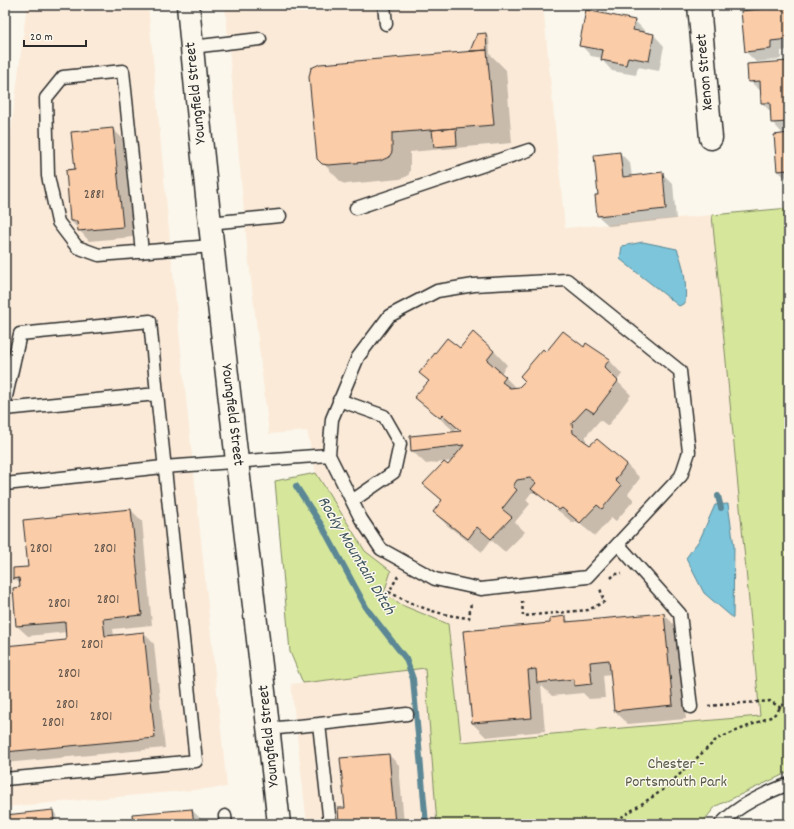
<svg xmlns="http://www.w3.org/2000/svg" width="794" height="829" font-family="Dekko,sans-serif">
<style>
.built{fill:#fbead8}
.green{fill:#d6e79b;stroke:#808963}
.water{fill:#7bc5db;stroke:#5b8795}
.shadow{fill:#0003}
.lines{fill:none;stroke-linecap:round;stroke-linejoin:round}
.stream{stroke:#5b8795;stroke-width:6}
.building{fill:#facca8;stroke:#2b2b2b}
.lane-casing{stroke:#2b2b2b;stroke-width:15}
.street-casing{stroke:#2b2b2b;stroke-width:25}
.secondary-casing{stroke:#2b2b2b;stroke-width:25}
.path{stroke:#2b2b2b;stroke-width:2.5;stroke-dasharray:3 3;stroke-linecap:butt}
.lane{stroke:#fbf7ec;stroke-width:12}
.street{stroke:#fbf7ec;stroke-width:22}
.secondary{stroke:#fbf7ec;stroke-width:22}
.labels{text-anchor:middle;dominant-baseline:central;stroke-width:3;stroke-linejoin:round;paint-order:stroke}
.number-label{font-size:14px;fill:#5f534a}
.street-label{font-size:16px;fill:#2b2b2b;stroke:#fbf7ec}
.park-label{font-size:16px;fill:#565a47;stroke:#fbf7ec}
.water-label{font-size:17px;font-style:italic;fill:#435960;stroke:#fbf7ec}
</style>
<rect width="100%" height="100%" fill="#fbf7ec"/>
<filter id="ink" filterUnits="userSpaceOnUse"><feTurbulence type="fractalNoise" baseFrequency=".025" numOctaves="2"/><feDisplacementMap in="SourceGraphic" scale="8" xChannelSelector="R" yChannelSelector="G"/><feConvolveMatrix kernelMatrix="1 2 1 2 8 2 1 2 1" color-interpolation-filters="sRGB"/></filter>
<g filter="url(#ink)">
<path class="built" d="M27,5H148L174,284L227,787L5,807V179Z
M225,5H543L565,228L712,215L760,716L461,742L448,624L399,604L383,593L391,571L365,551L316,473L307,431L269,434L247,245Z
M425,667L437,824H307L291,684Z"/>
<path class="green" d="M789,208V772L716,806L701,824H437L425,668L303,683L290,652L275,481L316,473L365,551L391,571L384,593L399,604L448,624L461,742L760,716L712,215Z"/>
<path class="water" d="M643,242L677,249C684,266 687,284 685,303L679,306L620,259L622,246Z
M728,504L734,546L733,618L704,593L686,558L700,539L715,505Z"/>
<path class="shadow" d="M778,5H789V50L781,51V59L756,62L746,52L779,8Z
M635,21L645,31V33L654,35L664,46L659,71L638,67L636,75L612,71L602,60V58L591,56L581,45Z
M486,34L489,38L490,54L506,70L512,143L410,152V171L408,176L400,179L347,184L342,183L318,158L470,52L478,35Z
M789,62V132L782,133L772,122L771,112L762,103L761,91L749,81Z
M113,129L124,140L133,237L89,241L71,221L76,170Z
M789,134V181L778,171Z
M620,153L630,163L632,177L662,173L673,184L676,219L609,226L598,216Z
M584,349L609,360L622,374L617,381L631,395L608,426L600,420L586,436V444L626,464L640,478L628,494L634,500L616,521L611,518L595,536L576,521L573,523L536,492L531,493L526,500L530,504L515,522L525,532L505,552L491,540L482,552L448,526L434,512L442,501L424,484L449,466L453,461L426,464L412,451L462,432L457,428L454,431L416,397L429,382L420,372L460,350L494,351L507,365L501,373L516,388H520L547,353Z
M131,510L142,521L152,625L113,629L114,636L144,633L154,644L165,748L5,763V647L67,641V632L28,636L17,626L21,588V585L14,578L29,568Z
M664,614L677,628L686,719L628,724L615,711L611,674L603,675L605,698L589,699L583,693L552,696L541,685L545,731L486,737L472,723L464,632L551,624L565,617L571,623Z
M389,755L399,765L404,824H340L346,809Z
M192,810L202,820L203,824H134Z
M53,811L56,814L57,824H5V816Z"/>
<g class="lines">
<path class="stream" d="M296,486L322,526L367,609L406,659L413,679L426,824
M718,496L721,508"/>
</g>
<path class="building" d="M777,5H789V39L771,41V49L745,52L741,11L778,7Z
M586,10L635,20L633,30L654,34L649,61L628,57L626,65L601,60L603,50L579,46Z
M486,33L487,50L470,51L477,34Z
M487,50L494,125L392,133V152L389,157L380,161L328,165L322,164L317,159L309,77L311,68L320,64Z
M789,61V122L771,123L770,103H761L760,81L748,82L747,64Z
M113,128L123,227L78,231L77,221H70L66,170L75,169L71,132Z
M456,128L457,145L434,147L432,130Z
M789,133V170L777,171L774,135Z
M620,152L623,177L663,172L666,209L597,216L595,195H598L594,155Z
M563,331L584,347L586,343L610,359L604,367L618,381L594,413L586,408L572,423L573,433L590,445L597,439L627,464L615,480L621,486L602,509L597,505L580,523L562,508L559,510L531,489L536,483L530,478L517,480L513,486L517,490L502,509L512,517L491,539L477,527L468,539L433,512L442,500L423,484L444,462L448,465L464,445L411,451L410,436L461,431L443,415L440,418L414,397L429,381L419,373L447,338L460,348L473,332L494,351L487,360L506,377L502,382L510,388L519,387L525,381L520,376L543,349L546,352Z
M131,509L142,615L103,619L105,636L144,632L155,738L5,752V646L66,640L65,622L16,626L13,588L20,587L19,578L13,579V568L28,567L23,520Z
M664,613L673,705L614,711L609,660L590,662L592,684L574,686V679L537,683L536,669L528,670L532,718L472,723L463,631L550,623V618L566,616V622Z
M389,754L395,824H339L338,808H345L340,758Z
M192,809L194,824H133L132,814Z
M53,810L54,824H5V815Z"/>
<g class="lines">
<g class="lane-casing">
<path id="lane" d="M384,5L386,24
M192,47L260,39
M356,208L529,150
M209,223L280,216
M142,252L123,71L63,77L46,98L48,176L58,222L77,247L99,255L212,246
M339,400L384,416L400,444L394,472L352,501
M5,401L20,334L150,321L157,394
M5,409L157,394L196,761L5,779
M5,484L163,467L329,455L361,519L381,549L435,579L481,589L587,577L681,476L689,452L680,371L567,280L474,285L437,291L389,316L358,357L332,419L329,455
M618,544L680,614L691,707
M319,724L407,714
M268,729L319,724L330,824
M225,816L226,824
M721,824C738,805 766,793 789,784"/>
</g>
<g class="street-casing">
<path id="street" d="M699,5L711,138"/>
</g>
<g class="secondary-casing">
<path id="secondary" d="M188,5C213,279 249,551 279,824"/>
</g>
<path class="path" d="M398,576L389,592C417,607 438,615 469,618L471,603
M611,578L615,574H622
M522,601L523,616L588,610L604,602L600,588
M708,706L770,701L781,708
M611,824L663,790L717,739L773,716L789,698"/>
<use href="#lane" class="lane"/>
<use href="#street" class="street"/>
<use href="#secondary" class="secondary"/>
</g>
</g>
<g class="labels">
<g class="number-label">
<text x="94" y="195">2881</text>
<text x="41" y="549">2801</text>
<text x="105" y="549">2801</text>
<text x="108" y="600">2801</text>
<text x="59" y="604">2801</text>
<text x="92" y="645">2801</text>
<text x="69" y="674">2801</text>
<text x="67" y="705">2801</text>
<text x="101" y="717">2801</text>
<text x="53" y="723">2801</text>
</g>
<g class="street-label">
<text transform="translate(705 72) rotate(-95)">Xenon Street</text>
<text transform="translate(196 93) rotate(-96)">Youngfield Street</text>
<text transform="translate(232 415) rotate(83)">Youngfield Street</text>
<text transform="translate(269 736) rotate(-96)">Youngfield Street</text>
</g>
<g class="park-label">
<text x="676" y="764">Chester -<tspan x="676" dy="18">Portsmouth Park</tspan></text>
</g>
<g class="water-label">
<text transform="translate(355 556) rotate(59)">Rocky Mountain Ditch</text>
</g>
</g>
<rect width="794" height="829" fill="none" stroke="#fbf7ec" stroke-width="20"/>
<rect x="10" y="10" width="774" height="809" fill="none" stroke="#2b2b2b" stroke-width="1.5" filter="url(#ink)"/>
<path d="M24 40v6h62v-6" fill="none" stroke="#2b2b2b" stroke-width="2"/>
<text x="30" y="40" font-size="12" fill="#2b2b2b" stroke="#fbf7ec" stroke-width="3" paint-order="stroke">20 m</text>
</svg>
